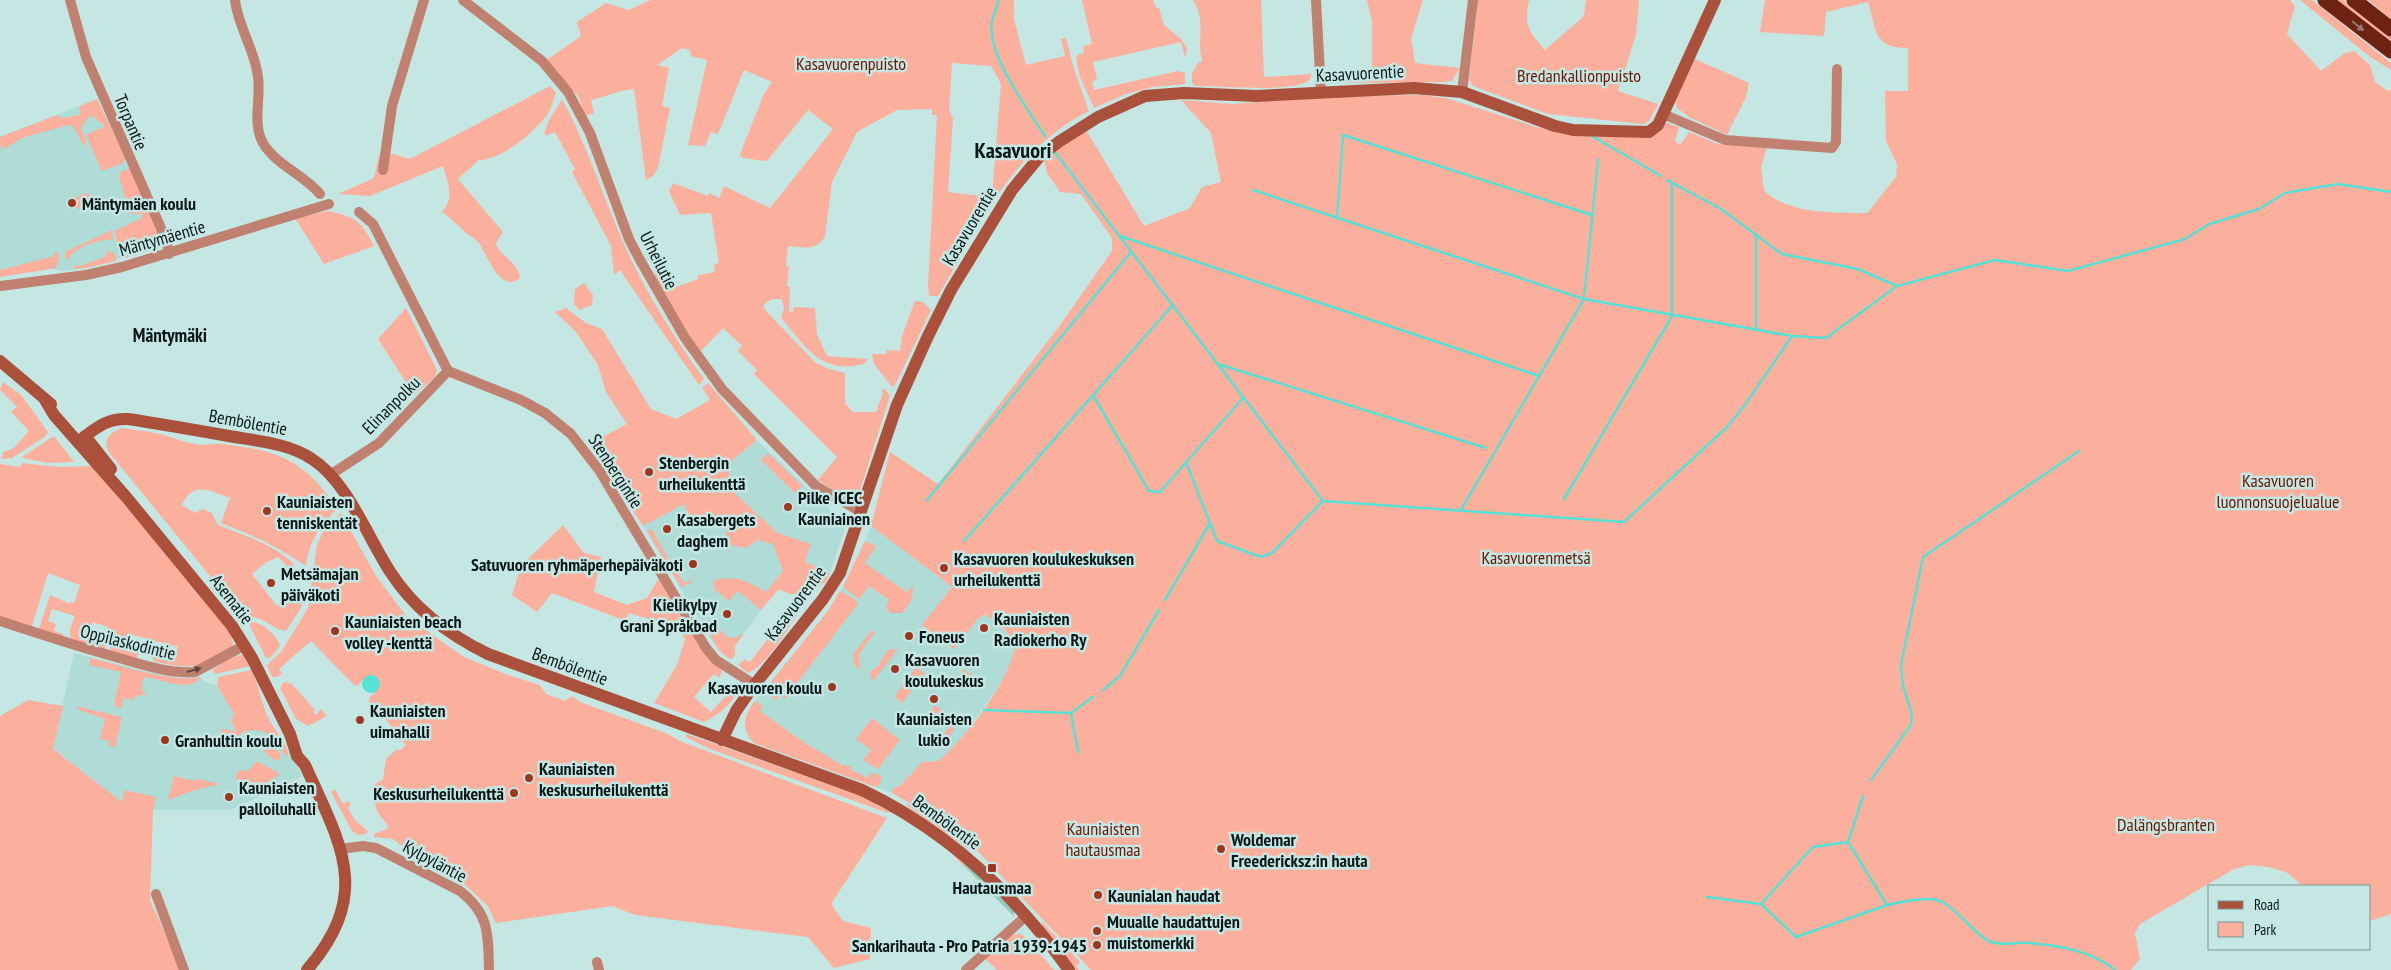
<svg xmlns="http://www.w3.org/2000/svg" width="2391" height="970" font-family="'PT Sans Narrow',sans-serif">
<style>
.built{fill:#b0dcd7}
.green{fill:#fcaf9c}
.water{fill:#53e2d5}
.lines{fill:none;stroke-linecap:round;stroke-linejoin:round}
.stream{stroke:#53e2d5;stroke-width:2.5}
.street{stroke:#c08171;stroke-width:10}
.secondary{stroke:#aa503b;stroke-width:12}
.highway{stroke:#6e2312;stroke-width:15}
.oneway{fill:#957b70}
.oneway2{fill:#5d473f}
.poi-dot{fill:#9f361e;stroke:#c5e7e3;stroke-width:2}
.labels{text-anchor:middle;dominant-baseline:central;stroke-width:5;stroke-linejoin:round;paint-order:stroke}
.park-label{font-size:18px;fill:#6b1601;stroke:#c5e7e3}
.street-label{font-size:18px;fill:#0c1817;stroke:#c5e7e3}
.poi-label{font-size:18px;font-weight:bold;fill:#0c1817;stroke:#c5e7e3;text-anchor:start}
.neighbourhood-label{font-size:19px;font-weight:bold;fill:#0c1817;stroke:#c5e7e3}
.district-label{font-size:22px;font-weight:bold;fill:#0c1817;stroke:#c5e7e3}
</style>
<rect width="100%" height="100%" fill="#c5e7e3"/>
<path class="built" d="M97,99L164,246L86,268L62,271L53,269L0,276V137Z
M757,440L842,521L845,529L830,572L807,563L804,559L810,544L778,533L729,488L730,462Z
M662,493L726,519L725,528L746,548L757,540L773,544L783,571L756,606L761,610L735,646V656L731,659L726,657L713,642L643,526L649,522L640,504Z
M871,526L952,587L923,625L954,649L977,620L985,614L1004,629L1016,643L1013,659L1004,679L958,744L939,761L922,762L900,786L893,788L892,793L754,743L748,736L745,728V720L752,705L828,611L843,587L858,558Z
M74,653L148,672L179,678L200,677L207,683L217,685L222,694L289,753L303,776L231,810H153L122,803L53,748Z"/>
<path class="green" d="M650,0H1014V19L1026,65L1065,56L1061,39L1066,38L1074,69L1089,111C1051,130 1023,159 999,193L993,190V184L1001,84L991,66L952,63L949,110L953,119L948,192L988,197L991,204L938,296H929L928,287L937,115H932V109L897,110L857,132L832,182L825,236C817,252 803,247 788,246L786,266H789L787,286L790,287L789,311L793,312L794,307L815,308L817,334L827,356L868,359L864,364C821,375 806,347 781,318L784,308L782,300C775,297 768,300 763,306L766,311L816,363L829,369L845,373V403L853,412H876L883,393L881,389H885L890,396L860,490L848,500L818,480L837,457L754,374L757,370L738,351L742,346L723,328L701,351L691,339L654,275L662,266L674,288L698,279V275L715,272L714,264L719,263L711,213L680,215L669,191L673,183L708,196L709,193L719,198L724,186L770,208L833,129L808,110L767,161L742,158L740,154L764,94L772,82L744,70L718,134L711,132L705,146L688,145L707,60L691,56L690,50L682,48L657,65L669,68L662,106L670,108L658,168L653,176L646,180L634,89C618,90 606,97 591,100L594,113L585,116L579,97L547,60L581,36L577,22L606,3L629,10Z
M1082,0H1153L1156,8H1159L1164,25L1181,39L1187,48L1185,58L1181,42L1093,62L1097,79L1092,82L1094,90L1178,71L1185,73V84L1152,87L1126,94L1094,108L1080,77L1076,58L1078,55L1084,53L1083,46L1092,44Z
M1193,0H1261L1264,77L1312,74L1310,80C1294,93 1218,86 1195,86L1192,83V74L1198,63L1202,61C1196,38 1207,22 1193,0Z
M1367,0H1423L1411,39L1415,63L1460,68L1452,81L1444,82L1334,83L1324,75L1372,74V21Z
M1475,0H1529C1524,27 1528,30 1545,50L1584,16L1586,0H1639L1636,35L1618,91L1658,104L1649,121L1643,124L1548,114L1473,86L1469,79L1477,11Z
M1765,0H2290L2295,6L2287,34L2321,71L2345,53L2354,51L2370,65L2375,82L2388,91L2391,90V914L2370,921V886H2303L2286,872L2269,867L2251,865L2234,869L2140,924L2135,933L2140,959L2131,970H1091L972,845L945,823L892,793L893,788L900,786L922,762L939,761C969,733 1009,683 1016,643L1004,629L985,614L977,620L954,649L922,625L952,587L871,526L890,452L938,484L1058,328L1112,251V238L1081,194L1060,192L1047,173L1044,159L1086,130L1144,226L1190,208L1202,187L1221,182L1211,133L1181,100L1232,104L1343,96L1424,95L1449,99L1540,128L1582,135L1667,123L1679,127L1675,141L1680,145L1689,132L1718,144L1767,148L1761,167L1764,190C1786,214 1835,213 1867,213L1896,177L1897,164L1886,141L1885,91H1908V48C1872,48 1877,30 1868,2L1826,12L1824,36L1760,32Z
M2300,0H2312L2391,63V70L2369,56Z
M2335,0H2343L2391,38V43Z
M2368,0H2391V19Z
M1695,59L1749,83L1746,97L1727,135L1689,117L1677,108L1675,99Z
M550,86L556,93C553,100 551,109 547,115C535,132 500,161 479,160L458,179L503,232L496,243C499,257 518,260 520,278C499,295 487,252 478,242C475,238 469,236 466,233C458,226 451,218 442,212C455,197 448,183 443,166L370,196L338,194L374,178L379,156L393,154L410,159Z
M97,99L126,158L123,163L102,171L86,135L105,126L92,116L87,118L81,128L86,141L84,146L73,126L68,125L22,138L4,149L0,145V137L57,115L61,118L80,115V106Z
M562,99C587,145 602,194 623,242C645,291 673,336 704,379L699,385L620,270L614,275L611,246L572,172L575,169L555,132L548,135L544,134L548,122Z
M130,168L164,247L121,259L115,231L142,218V214H130L119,176L121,172Z
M85,193L91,195V203L82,209L76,208L73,202L75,198Z
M328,211C356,217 361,221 374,246L324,264L295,218Z
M112,230L113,240C102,238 73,247 69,259H66L65,252Z
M110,251L115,254L116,261L86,268L73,269L75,265L80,266L105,257L107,252Z
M58,252L59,258L56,268L0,277V270L54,256V253Z
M584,283L593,295L592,305L579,310L574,304L575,289Z
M915,301L923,302L931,310L895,385L892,387L874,364L872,354H887V350L900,351L902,336Z
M406,308L437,370L435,377L414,395L378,339Z
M566,308L586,323L602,329L651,409L676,419L710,400L702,388L708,383L757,440L730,462L729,488L778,533L811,544L805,559L807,563L830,572L827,580L810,595L790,594L779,589L761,610L738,591L729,601L715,590L713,581C734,573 749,582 766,592L783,571L773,544L757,540L746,548L733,546L726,540V519L711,522L702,526L699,519L690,516L684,504L643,526L589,444L627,424L606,392L598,365L576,332L555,312Z
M3,382L21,395L48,432L46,436L12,458L1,459L3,452L14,448L29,431L11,412L17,407L0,390Z
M122,428C134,430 147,431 160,434C173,437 185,443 200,445C207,445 215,443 223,444C280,451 304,460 337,508C319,529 310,538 306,566C279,547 252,535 221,523L230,498C210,491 193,480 182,505L195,513L203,509L212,513L218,525C245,536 274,544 295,565L288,567L278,557L265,563L252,574L277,606L294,596L303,598L301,608L286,631C270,629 261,612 245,619L112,456C101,442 107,434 122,428Z
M54,436L74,462L48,463L23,458L22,457Z
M768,453L802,486L795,493L761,460Z
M22,463L59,467L92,466L226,625L232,638L233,645C209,671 185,669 153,661V654L175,659L178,647L129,634L126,648L139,651L137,658L111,653L109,640L112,632L107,630L108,627L93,622L90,630L95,632L94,635L98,636L107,650L71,642L70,629L75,616L52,609L48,621L56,624L54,631L63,634V637L39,629L50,595L70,604L71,602L74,603L80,585L48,573L32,626L0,618V464L20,467Z
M341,513L376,576L407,617L464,657L508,675L540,685L546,694L565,701L572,696L580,702L668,734L682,742L887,818L831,904L843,921L871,928L870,959L834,968L808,937L635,915L612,906L496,923L487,905L464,884L414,855L393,839L374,837V834L389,828C386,822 380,817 377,811C374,803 376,795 371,787L383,779L386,759L397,749L399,751L406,745L401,740L403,738L369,702V698C375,692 383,687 378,678L366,677L357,686L354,685L311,641L279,669L282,673L278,677H272L267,665L282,651L308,608L317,545L324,530Z
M563,525L584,553L601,557L594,592L627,605L647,598L659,578C678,610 694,646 723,669L719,678L714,674L694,697L711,712L732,689L726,684L736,685L738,687C736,702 717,716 704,722L654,703L677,665L685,639L678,628L629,613L626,621L552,593L537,612L512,595L521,566Z
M652,529L675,572L677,571L684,583L693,579L690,583L681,587L647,531Z
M865,541L876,546L865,563L907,592L913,585C913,597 911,604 902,613H890L886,608L889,600L869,586L859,599L843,587Z
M840,591L856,600L858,604L785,699L780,695L776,700L763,692L828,611Z
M798,600L804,605C792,622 767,666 748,673L738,665L745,659L750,662Z
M251,622C262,622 278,636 280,646L271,657L266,658L250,626Z
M719,629L727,637L736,638L741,634L743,635L735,646V656L731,659C720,654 714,644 710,632Z
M872,630L875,632L859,654L860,670L855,666L853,654Z
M898,649L874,680L871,679L870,672L878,666L888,650Z
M243,654L249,666L216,674L212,670L227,660Z
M90,658C117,664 175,684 200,677V679C188,692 160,679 145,677L142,683V691L148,694L136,696L133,700L124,698L121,709L114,705L121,672L89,665Z
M916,667L925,674L902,703L894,697Z
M964,669L981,683L982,691L968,681L963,688L955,681Z
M251,670C260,687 261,705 270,721C275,731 289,745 288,756L284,754C272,736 264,724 241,733L239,743L220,739L222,729L236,731L231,721L234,714L217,685L218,677Z
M286,682L292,684L315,710L313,712L316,715L321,709L327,716L308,726L296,719L280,688L283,683Z
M28,700L63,706L53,749L122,802L125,790L156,797L153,810L150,900L181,970H0V716Z
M755,701L763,706L760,711L805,743L844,766H852L850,769L868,778L871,773L882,776L880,784L876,787L754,743C741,729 744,715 755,701Z
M935,705L957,723C953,733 942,748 931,748L949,728L939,720L933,728L924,720Z
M76,706L122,717L115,747L109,746L110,741L100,739L105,719L79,710Z
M872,718L900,740L878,769L863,760L871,750L856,739Z
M687,734L862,796L889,811L888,813L710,749L686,737Z
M265,735L281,755L279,760L272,759L262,749L259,737Z
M257,761L280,774L265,784L235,779L239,770L248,771Z
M174,776L196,781L197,779L220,784L195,790L168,800Z
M335,789L343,804L349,801L351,804L348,808L355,820L368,831L366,834L358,835L352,831L331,792Z
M909,804L945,827L969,848L968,849L906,805Z
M951,853L976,872L1014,911V917Z
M1043,923L1080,962L1076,966L1079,970H1074L1040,926Z
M1021,934L1028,939L1054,970H997L983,957L1012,935Z"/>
<path class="water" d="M362 684a9 9 0 1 1 18 0a9 9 0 1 1-18 0Z"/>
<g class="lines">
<path class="stream" d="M999,0C997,7 993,15 992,22C986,53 1028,110 1045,136
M1592,136L1661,176
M1054,151L1323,501L1624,522L1727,427L1745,405L1792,336L1826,338L1897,286L1995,260L2068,271L2185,239L2209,224L2259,209L2285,193L2338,184L2391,192
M1667,180L1721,209L1782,254L1858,269L1897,286
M1253,190L1584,299L1792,336
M1337,218L1343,135L1592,215
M1756,234V330
M1120,236L1539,376
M1218,364L1486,448
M1093,395L1149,491L1160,492L1243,398
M1186,462L1217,541L1261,557L1272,553L1323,501
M1564,499L1672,316V183
M927,500L1131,252
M1461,510L1584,299L1598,159
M964,541L1172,306
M1165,600L1210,523
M1103,690L1120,676L1159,610
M984,710L1071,713
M1078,752L1071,713L1093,697
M1871,780L1911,725L1912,714L1903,686L1901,665L1923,557L2079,451
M1863,796L1848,842L1887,905C1903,902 1921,897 1937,900C1952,903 1978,938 1991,942C2004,946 2015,942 2029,943C2058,945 2092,951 2115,970
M1848,842L1813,847L1761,904L1796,937L1887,905
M965,864L1013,913
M1707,897L1761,904"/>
<path class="street" d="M70,0L86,57L167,242L169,254
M235,0C238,27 255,50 258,77C261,98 252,124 263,143C276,165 303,174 320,194
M463,0L542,61L568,92L590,133L629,239L640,260L685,338L722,389L816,486L861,512
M1316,0L1321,92
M1462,92L1473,0
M1663,114L1725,140L1832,148L1836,142L1837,69
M383,170L392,106L424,0
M359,212L373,224L448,371L521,400L545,413L571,434L599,470L706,648L716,660L755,685
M0,286L86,275L122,267L329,204
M330,475L379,443L448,371
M0,621C40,634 79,647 119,658C143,665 170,674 195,672L245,645
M340,849L363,846L376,848L460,891C490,914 488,935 489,970
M156,894L184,970
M597,962L599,970
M966,970L1026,916"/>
<path class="secondary" d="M0,361L51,404
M45,400L54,415L127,498L232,626L252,658L290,734L297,756L305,765C341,845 373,893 307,970
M85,436L111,469
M79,441C95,429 106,418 128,419C161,424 195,430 229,436C257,441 288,443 312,459C347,481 368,538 391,573C415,610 449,635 488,654L862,790C948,831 1014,893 1069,970
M722,740L736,711L752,688L823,599L840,573L897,405L928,336L951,290L1012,190L1040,156L1060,141L1098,117L1145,96L1184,93L1257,96L1414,88L1462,92L1555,126L1573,130L1649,132L1658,125L1715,0"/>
<path class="highway" d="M2325,0L2391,51
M2354,0L2391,29"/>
</g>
<defs><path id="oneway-solid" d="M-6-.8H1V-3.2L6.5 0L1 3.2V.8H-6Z" transform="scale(1.25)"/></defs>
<use class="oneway" href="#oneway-solid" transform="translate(2358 26) rotate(39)"/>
<use class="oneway2" href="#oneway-solid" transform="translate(194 670) rotate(-16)"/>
<g class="poi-dot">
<circle cx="72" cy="203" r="5"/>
<circle cx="649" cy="472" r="5"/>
<circle cx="788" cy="507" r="5"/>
<circle cx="267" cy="511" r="5"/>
<circle cx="667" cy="529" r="5"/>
<circle cx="693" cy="564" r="5"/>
<circle cx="944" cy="568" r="5"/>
<circle cx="271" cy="583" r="5"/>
<circle cx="727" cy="614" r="5"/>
<circle cx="984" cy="628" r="5"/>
<circle cx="335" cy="631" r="5"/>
<circle cx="909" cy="636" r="5"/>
<circle cx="895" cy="669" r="5"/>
<circle cx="832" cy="687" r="5"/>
<circle cx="934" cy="699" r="5"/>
<circle cx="360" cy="720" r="5"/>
<circle cx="165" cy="740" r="5"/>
<circle cx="529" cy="778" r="5"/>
<circle cx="514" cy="793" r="5"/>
<circle cx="229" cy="797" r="5"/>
<circle cx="1221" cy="849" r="5"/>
<rect x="987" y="863" width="10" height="10" rx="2.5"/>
<circle cx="1098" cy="895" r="5"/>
<circle cx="1097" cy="931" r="5"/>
<circle cx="1097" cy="945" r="5"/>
</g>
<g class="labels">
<g class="park-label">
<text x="851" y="63">Kasavuorenpuisto</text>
<text x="1579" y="75">Bredankallionpuisto</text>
<text x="2278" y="480">Kasavuoren<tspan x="2278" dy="21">luonnonsuojelualue</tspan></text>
<text x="1536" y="557">Kasavuorenmetsä</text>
<text x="2166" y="824">Dalängsbranten</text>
<text x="1103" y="828">Kauniaisten<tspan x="1103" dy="21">hautausmaa</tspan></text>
</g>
<g class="street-label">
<text transform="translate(1360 73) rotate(-3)">Kasavuorentie</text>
<text transform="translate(131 122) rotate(67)">Torpantie</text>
<text transform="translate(969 226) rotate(-59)">Kasavuorentie</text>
<text transform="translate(162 238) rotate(-16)">Mäntymäentie</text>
<text transform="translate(659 260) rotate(63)">Urheilutie</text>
<text transform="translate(391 405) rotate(-45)">Elinanpolku</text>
<text transform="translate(248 422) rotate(10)">Bembölentie</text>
<text transform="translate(616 471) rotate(57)">Stenbergintie</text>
<text transform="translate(232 599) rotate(52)">Asematie</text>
<text transform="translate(795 603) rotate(-53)">Kasavuorentie</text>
<text transform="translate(128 642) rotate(14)">Oppilaskodintie</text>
<text transform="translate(570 666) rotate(20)">Bembölentie</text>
<text transform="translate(947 822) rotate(36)">Bembölentie</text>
<text transform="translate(435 861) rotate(28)">Kylpyläntie</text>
</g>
<g class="poi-label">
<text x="82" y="203">Mäntymäen koulu</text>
<text x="659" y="462">Stenbergin<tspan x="659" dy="21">urheilukenttä</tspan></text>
<text x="798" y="497">Pilke ICEC<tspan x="798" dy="21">Kauniainen</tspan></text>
<text x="277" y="501">Kauniaisten<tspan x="277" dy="21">tenniskentät</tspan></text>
<text x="677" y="519">Kasabergets<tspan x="677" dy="21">daghem</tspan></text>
<text x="954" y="558">Kasavuoren koulukeskuksen<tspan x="954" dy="21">urheilukenttä</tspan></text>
<text x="683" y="564" text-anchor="end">Satuvuoren ryhmäperhepäiväkoti</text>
<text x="281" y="573">Metsämajan<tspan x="281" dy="21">päiväkoti</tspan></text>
<text x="717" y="604" text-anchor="end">Kielikylpy<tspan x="717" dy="21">Grani Språkbad</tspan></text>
<text x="994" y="618">Kauniaisten<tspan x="994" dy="21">Radiokerho Ry</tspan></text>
<text x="345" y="621">Kauniaisten beach<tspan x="345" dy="21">volley -kenttä</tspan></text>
<text x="919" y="636">Foneus</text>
<text x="905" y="659">Kasavuoren<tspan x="905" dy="21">koulukeskus</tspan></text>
<text x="822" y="687" text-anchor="end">Kasavuoren koulu</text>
<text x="370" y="710">Kauniaisten<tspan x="370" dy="21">uimahalli</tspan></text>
<text x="934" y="718" text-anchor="middle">Kauniaisten<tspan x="934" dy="21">lukio</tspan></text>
<text x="175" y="740">Granhultin koulu</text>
<text x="539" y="768">Kauniaisten<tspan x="539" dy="21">keskusurheilukenttä</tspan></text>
<text x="239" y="787">Kauniaisten<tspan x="239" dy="21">palloiluhalli</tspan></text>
<text x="504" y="793" text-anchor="end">Keskusurheilukenttä</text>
<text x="1231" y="839">Woldemar<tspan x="1231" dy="21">Freedericksz:in hauta</tspan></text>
<text x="992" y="887" text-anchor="middle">Hautausmaa</text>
<text x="1108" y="895">Kaunialan haudat</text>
<text x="1107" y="921">Muualle haudattujen<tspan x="1107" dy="21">muistomerkki</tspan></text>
<text x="1087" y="945" text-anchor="end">Sankarihauta - Pro Patria 1939-1945</text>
</g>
<g class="neighbourhood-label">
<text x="170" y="335">Mäntymäki</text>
</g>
<g class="district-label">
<text x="1013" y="150">Kasavuori</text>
</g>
</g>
<rect x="2208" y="885" width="162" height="65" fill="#c5e7e3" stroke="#7b9491"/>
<rect x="2218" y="901" width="25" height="8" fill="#aa503b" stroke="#7b9491"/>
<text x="2254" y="910" font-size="15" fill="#0c1817">Road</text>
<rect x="2218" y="922" width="25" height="15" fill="#fcaf9c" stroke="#7b9491"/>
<text x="2254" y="935" font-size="15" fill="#0c1817">Park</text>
</svg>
